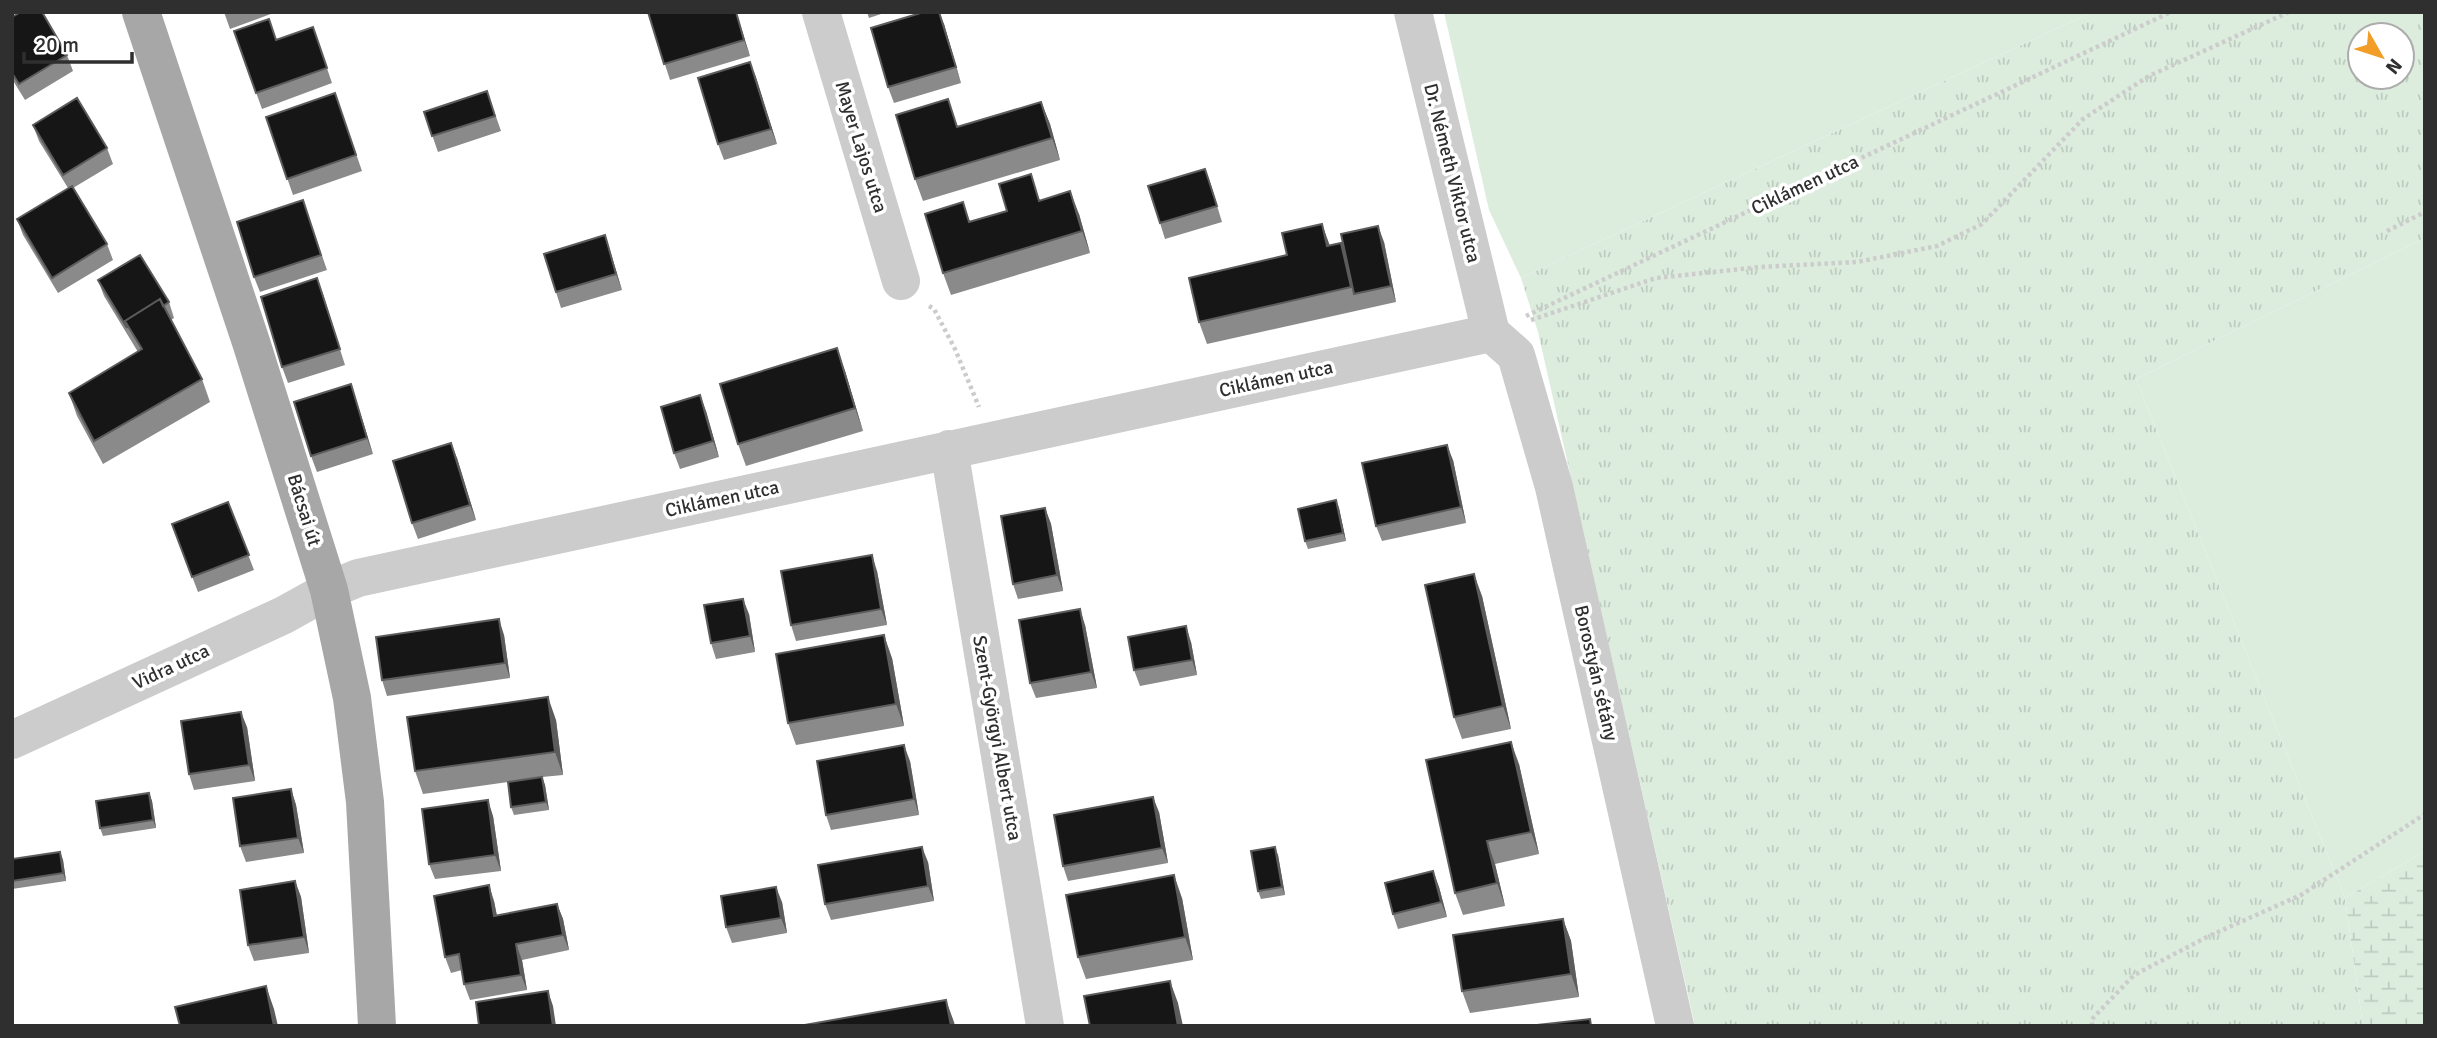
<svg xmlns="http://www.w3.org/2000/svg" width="2437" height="1038" font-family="Signika,sans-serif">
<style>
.grass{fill:url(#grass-tufts);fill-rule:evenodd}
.wetland{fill:url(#wetland-marsh)}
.green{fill:#dcedde}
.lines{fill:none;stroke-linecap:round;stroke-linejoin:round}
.path{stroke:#ccc;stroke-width:4.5;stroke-dasharray:3.5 3.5;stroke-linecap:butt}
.minor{stroke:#ccc;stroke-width:38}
.major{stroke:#a7a7a7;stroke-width:38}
.wall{fill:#8a8a8a}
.shaded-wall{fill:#5c5c5c}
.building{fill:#161616;stroke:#5c5c5c;stroke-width:2}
.labels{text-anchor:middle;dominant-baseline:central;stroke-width:7;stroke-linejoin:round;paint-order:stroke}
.street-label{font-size:19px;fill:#2f2f2f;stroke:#fff}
</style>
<defs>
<pattern id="grass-tufts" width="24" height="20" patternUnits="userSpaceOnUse" patternTransform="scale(1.75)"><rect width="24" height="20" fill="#dcedde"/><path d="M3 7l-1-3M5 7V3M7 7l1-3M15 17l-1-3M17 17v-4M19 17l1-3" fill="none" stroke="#bdccbf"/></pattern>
<pattern id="wetland-marsh" width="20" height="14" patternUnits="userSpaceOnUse" patternTransform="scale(1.75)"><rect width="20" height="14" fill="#dcedde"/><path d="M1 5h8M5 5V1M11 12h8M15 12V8" fill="none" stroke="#bdccbf"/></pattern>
</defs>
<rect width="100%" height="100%" fill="#fff"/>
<path class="grass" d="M2092,12H2425V238L2136,379L2345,898L2363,1026H1695L1538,332L1521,278ZM2360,35H2402V77H2360Z"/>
<path class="wetland" d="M2425,851V1026H2363L2345,898Z"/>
<path class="green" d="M1444,12H2092L1521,278L1489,210Z
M2425,238V851L2345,898L2136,379Z"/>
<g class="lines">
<path class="path" d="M2387,231L2425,212
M929,306L934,309L955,349L979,407
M1526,316L2171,12
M1531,320L1656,278L1760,267L1857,262L1937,246L1982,224L2083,119L2149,76L2289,12
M2092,1026V1019L2134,975L2209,936L2301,895L2425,814"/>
<path class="minor" d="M821,12L901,281
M1413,12L1491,333
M1491,333L1516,355L1554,487L1675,1026
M949,449L1045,1026
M12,740L284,615L329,590L358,578L1491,333"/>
<path class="major" d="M141,12L251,342L329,590L352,698L365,802L377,1026"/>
</g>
<path class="wall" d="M224,12H276L230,29Z
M648,12H736L750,56L670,80Z
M867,12H887L869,18Z
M12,17L67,55L73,71L25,100L12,79Z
M944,24L961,83L894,103L888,87Z
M313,27L332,83L262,109L234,31L276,40Z
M750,62L777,144L724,160L718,144Z
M487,91L501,131L438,152L424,112Z
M335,93L362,171L293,195L266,117Z
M1041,102L1050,124L1060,160L923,201L915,179L958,127Z
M33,125L107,148L113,164L73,188L107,244L113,260L58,293L23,235L17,219L68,188L39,141Z
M1205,169L1222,222L1165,239L1160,223Z
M1040,200L1079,214L1090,253L951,295L943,273L963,202L970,222Z
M308,215L327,270L260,292L254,277Z
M1384,242L1396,302L1207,344L1199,322L1330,246L1341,243L1346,256Z
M610,251L622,290L561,308L556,292Z
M317,278L345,365L288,383L282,367Z
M98,280L169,302L174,318L171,320L202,379L210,402L103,464L77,416L69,393L138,352L104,296Z
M845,371L863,431L746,466L738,444Z
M351,384L373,454L317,472L311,456Z
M706,411L719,457L680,469L674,453Z
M457,458L476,520L418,539L412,523Z
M1453,460L1466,523L1382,541L1376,526Z
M228,502L254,570L198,592L172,524Z
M1045,508L1051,524L1063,591L1018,599L1013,584Z
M1339,508L1346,541L1308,549L1305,541Z
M877,571L887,625L796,641L791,625Z
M1482,596L1511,729L1462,739L1454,717Z
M749,614L755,652L716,659L711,643Z
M1085,625L1097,688L1036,698L1030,683Z
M504,635L510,678L387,696L382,680Z
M1191,642L1197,675L1140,686L1134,670Z
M892,658L904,726L796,745L788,723Z
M556,720L563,775L542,777L545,785L549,810L514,815L511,807L508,782L423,794L415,771Z
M247,727L255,781L194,790L189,774Z
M910,761L919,815L831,830L826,815Z
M1519,764L1539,854L1495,864L1505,906L1463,915L1455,893Z
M291,789L296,805L304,853L246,862L240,846Z
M149,793L152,801L156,828L103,836L100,828Z
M1159,812L1168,863L1068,881L1063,866Z
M493,816L501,871L435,879L429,864Z
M60,852L63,860L66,881L12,889V859Z
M1278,855L1285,895L1261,899L1258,891Z
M928,862L934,901L831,920L825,904Z
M1433,871L1439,887L1447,917L1398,929L1393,914Z
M295,881L301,897L309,953L254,961L248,945Z
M1182,898L1193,960L1086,979L1078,957Z
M494,901L497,916L557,904L563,919L569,950L522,960L527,990L470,1000L464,984L462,970L451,973L445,957Z
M782,902L787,933L732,943L726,927Z
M1563,919L1571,941L1579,997L1470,1013L1462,991Z"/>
<path class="shaded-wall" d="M736,12L750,56L744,40Z
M939,12L944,24L961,83L956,67Z
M750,62L756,77L777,144L771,129Z
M1041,102L1050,124L1060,160L1052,138Z
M1205,169L1211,185L1222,222L1217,206Z
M1070,191L1079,214L1090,253L1082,231Z
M1322,224L1330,246H1327Z
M1378,226L1384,242L1396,302L1391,286Z
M605,235L610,251L622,290L616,274Z
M317,278L323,294L345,365L340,349Z
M837,348L845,371L863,431L855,408Z
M351,384L356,400L373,454L367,438Z
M700,395L706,411L719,457L713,441Z
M451,443L457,458L476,520L470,505Z
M1447,445L1453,460L1466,523L1461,507Z
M1336,500L1339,508L1346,541L1343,533Z
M1045,508L1051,524L1063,591L1057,575Z
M872,555L877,571L887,625L881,609Z
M1474,574L1482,596L1511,729L1503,706Z
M743,599L749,614L755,652L750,636Z
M1080,609L1085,625L1097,688L1091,672Z
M499,619L504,635L510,678L505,663Z
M1186,626L1191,642L1197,675L1192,660Z
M884,635L892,658L904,726L896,704Z
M548,697L556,720L563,775L555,752Z
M241,712L247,727L255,781L249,765Z
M1511,742L1519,764L1539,854L1531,832Z
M904,745L910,761L919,815L914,799Z
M542,777L545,785L549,810L546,802Z
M291,789L296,805L304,853L298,838Z
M149,793L152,801L156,828L153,820Z
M1153,797L1159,812L1168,863L1162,848Z
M488,800L493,816L501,871L495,855Z
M1487,841L1495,864L1505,906L1497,883Z
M922,847L928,862L934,901L928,886Z
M1275,847L1278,855L1285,895L1282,887Z
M60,852L63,860L66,881L63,873Z
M1433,871L1439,887L1447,917L1441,902Z
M1174,875L1182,898L1193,960L1185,937Z
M295,881L301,897L309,953L304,937Z
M489,885L494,901L500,932L494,916Z
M776,887L782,902L787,933L781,918Z
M557,904L563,919L569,950L563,935Z
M1563,919L1571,941L1579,997L1571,974Z
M516,944L522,960L527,990L521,975Z
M1170,981L1178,1003L1183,1026H1178Z
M266,986L274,1009L278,1026H274Z
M548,991L553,1006L556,1026H553Z
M946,1000L954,1022L955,1026H951Z"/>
<path class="building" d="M21,12H42L67,55L19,84L12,73V17Z
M648,12H736L744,40L664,64Z
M924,12H939L956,67L888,87L871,28Z
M269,19L276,40L313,27L327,68L256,93L234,31Z
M750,62L771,129L718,144L698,78Z
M487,91L495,116L432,136L424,112Z
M335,93L356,155L287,179L266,117Z
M77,98L107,148L63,175L33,125Z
M948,99L957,127L1041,102L1052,138L915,179L896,115Z
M1205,169L1217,206L1160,223L1148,186Z
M1031,174L1039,201L1070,191L1082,231L943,273L925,214L963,202L969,222L1007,211L999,184Z
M72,186L107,244L52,278L17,219Z
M303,200L321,255L254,277L237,222Z
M1322,224L1327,246L1341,243L1351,287L1199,322L1189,278L1287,255L1282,233Z
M1378,226L1391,286L1354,294L1341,234Z
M605,235L616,274L556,292L544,254Z
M140,255L169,302L163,306L160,299L125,321L127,328L98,280Z
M317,278L340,349L282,367L261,297Z
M160,299L202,379L94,441L69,393L142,349L125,321Z
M837,348L855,408L738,444L720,384Z
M351,384L367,438L311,456L294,402Z
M700,395L713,441L674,453L661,407Z
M451,443L470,505L412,523L393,461Z
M1447,445L1461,507L1376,526L1362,463Z
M1336,500L1343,533L1305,541L1298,509Z
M228,502L249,555L192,577L172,524Z
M1045,508L1057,575L1013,584L1001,516Z
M872,555L881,609L791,625L781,571Z
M1474,574L1503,706L1454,717L1425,585Z
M743,599L750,636L711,643L704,605Z
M1080,609L1091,672L1030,683L1019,620Z
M499,619L505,663L382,680L376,637Z
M1186,626L1192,660L1134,670L1128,637Z
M884,635L896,704L788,723L776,654Z
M548,697L555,752L415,771L407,717Z
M241,712L249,765L189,774L181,721Z
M1511,742L1531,832L1487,841L1497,883L1455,893L1426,760Z
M904,745L914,799L826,815L817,761Z
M542,777L546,802L511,807L508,782Z
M291,789L298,838L240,846L233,798Z
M149,793L153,820L100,828L96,801Z
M1153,797L1162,848L1063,866L1054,815Z
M488,800L495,855L429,864L422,809Z
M922,847L928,886L825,904L818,865Z
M1275,847L1282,887L1258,891L1251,851Z
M60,852L63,873L12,881V859Z
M1433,871L1441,902L1393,914L1385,883Z
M1174,875L1185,937L1078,957L1066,895Z
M295,881L304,937L248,945L240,890Z
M489,885L494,916L557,904L563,935L516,944L521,975L464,984L459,954L445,957L434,896Z
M776,887L781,918L726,927L721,896Z
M1563,919L1571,974L1462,991L1453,935Z
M1170,981L1178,1026H1090L1084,996Z
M266,986L274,1026H180L175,1007Z
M548,991L553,1026H479L476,1002Z
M946,1000L951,1026H799Z
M1590,1019L1591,1026H1528Z"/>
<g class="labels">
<g class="street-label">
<text transform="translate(861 147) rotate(73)">Mayer Lajos utca</text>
<text transform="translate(1452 173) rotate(76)">Dr. Németh Viktor utca</text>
<text transform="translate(1805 185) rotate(-25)">Ciklámen utca</text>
<text transform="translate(1276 379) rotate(-12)">Ciklámen utca</text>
<text transform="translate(722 499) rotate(-12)">Ciklámen utca</text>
<text transform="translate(304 510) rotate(73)">Bácsai út</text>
<text transform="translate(171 667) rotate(-25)">Vidra utca</text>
<text transform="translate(1596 673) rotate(77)">Borostyán sétány</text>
<text transform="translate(997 738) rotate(80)">Szent-Györgyi Albert utca</text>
</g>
</g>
<rect width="2437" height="1038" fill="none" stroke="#2f2f2f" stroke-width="28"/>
<g transform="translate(2381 56) rotate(129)"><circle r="33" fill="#ffffff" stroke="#acacac" stroke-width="2"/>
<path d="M0-5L12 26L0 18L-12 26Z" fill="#f19d27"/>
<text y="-10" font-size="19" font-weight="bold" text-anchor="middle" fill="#2f2f2f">N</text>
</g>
<path d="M24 52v10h108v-10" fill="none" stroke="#2f2f2f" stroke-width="3.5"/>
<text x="35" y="52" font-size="21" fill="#2f2f2f" stroke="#ffffff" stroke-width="5" paint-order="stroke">20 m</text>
</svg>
